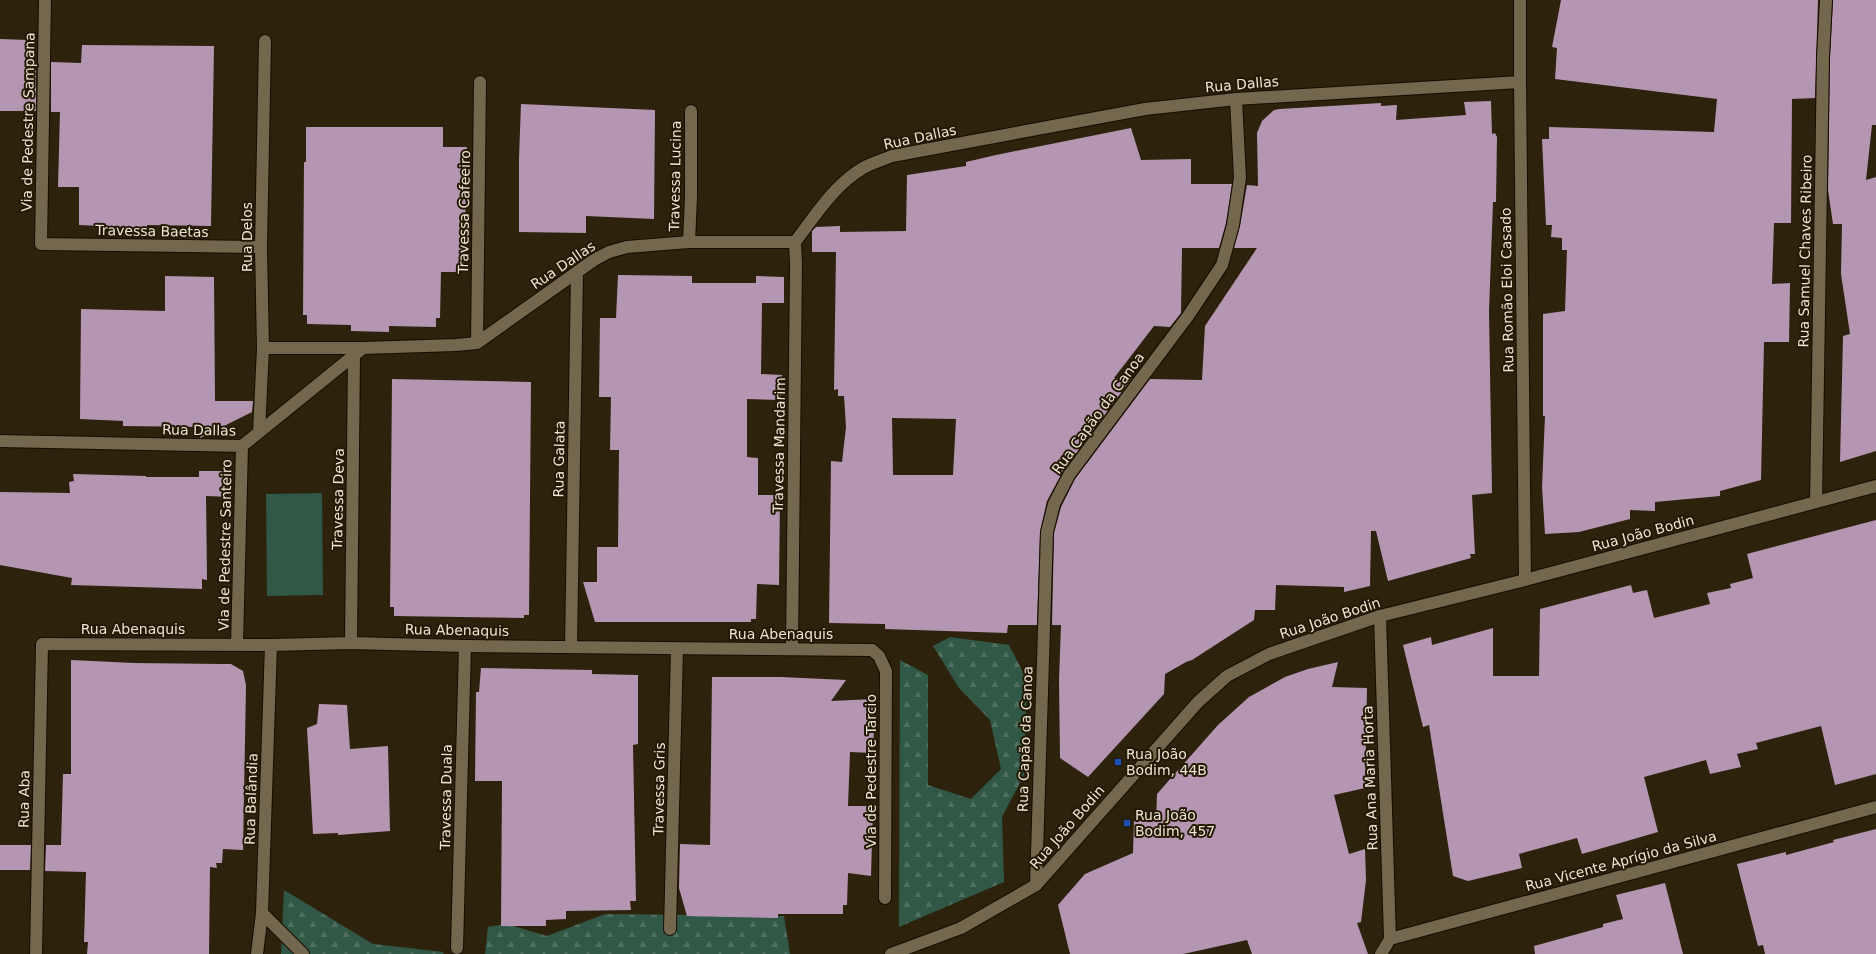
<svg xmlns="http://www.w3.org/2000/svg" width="1876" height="954" font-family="'DejaVu Sans',sans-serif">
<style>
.forest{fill:url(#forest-firs)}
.park{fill:#315746}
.building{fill:#b496b3;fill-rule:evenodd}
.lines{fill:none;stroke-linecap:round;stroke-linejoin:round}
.lane-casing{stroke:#150c00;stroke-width:14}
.street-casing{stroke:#150c00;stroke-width:14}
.secondary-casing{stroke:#150c00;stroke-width:14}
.lane{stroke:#73674e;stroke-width:12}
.street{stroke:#73674e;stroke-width:12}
.secondary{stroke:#73674e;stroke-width:12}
.transit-dot{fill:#1a4fb4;stroke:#241a03;stroke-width:1.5}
.labels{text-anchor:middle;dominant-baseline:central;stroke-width:4;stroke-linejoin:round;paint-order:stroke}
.street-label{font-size:14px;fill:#ebe4d6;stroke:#241a03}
.poi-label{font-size:14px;fill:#ebe4d6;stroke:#241a03;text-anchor:start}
</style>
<defs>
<pattern id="forest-firs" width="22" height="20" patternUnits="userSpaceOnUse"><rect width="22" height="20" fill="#315746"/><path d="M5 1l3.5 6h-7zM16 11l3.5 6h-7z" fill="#4f6f60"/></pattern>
</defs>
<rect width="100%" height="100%" fill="#2d230c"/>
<path class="forest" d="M950,637L1009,645L1027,680L1024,775L1002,817L1004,882L899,927L900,660L928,675V785L971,799L1001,769L990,720L959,688L933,646Z
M284,890L373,944L444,952L443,954H281Z
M605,914L784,916L790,954H485L488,927L506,924L547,936Z"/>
<path class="park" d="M322,493L323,595L267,596L266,494Z"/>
<path class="building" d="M1561,0H1818L1815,98L1792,99L1791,223H1774L1772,284L1790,283L1789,342H1764L1761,480L1720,491V496L1655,502V511L1630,510V519L1579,532L1545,534L1542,487L1545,416H1543V314L1565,311L1567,250H1562V238L1551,237L1552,225H1546L1542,139H1549V127L1714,132L1717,99L1555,79L1557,48L1552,47Z
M1833,0H1876V125H1872L1866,180L1876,177V451L1840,462L1843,336L1850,334L1841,274L1842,224H1833L1828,190L1830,57Z
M0,39L28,40V62H36V111H0Z
M82,45L214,46L211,226L147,225V228L79,225V187H58L60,112H51V62L81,63Z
M1491,101L1492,134L1495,133L1497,137L1496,202H1493L1489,311L1492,493L1472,495L1475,554H1470L1471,558L1388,581L1376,531H1371L1370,586L1344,592V587L1276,585L1275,610H1255L1254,620L1192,660L1186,662L1165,674L1164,694L1088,777L1060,758L1059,680L1061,625H1052L1054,533L1061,507L1075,479L1150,379L1202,380L1205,326L1257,248H1234L1240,226L1247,185L1258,186L1257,133L1262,121L1274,110L1280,109L1381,103V106L1397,105L1396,120L1466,115L1464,102Z
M521,104L655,110L654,219L586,216V233L519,232V158Z
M306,127H443V147H467L464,272H441L440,318H436V327L389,326V332L351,331V325L307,324V315H303L304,162H306Z
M1131,128L1141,160L1191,159V184H1232L1226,223L1219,248H1182L1181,313L1170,327L1154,326L1114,378H1132L1063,471L1047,501L1040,532L1037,625H1008L1007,633L885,629V624L829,623L831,461L842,462L846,427L844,396H838V389L834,390L836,252H812V231L816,227L840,226V232L906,231L907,175L966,166V162L996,155ZM892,418L956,419L953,475H893Z
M618,275L692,276V283H756V276L784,277V303H762L761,374L782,375L781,400L747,399V457L758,458V495H780L779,585L757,584L756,619H751V622H595L583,582H597V547H618L619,450H610L611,397H599L600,318H616Z
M165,276L214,277L215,401H253L252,412L200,438V427L123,426V421L80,419L81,309L165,311Z
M392,379L531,382L529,615H524V618L394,616V607H390Z
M199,471H231L232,497L206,496L207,580L202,579V589L71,585L72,578L0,565V492L70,493L69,482L74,481L73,474L146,476V477H199Z
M1876,520V774L1835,785L1821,726L1756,743L1758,749L1737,754L1741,767L1710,774L1706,760L1644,777L1658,832L1582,854L1577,838L1519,854L1522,868L1468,881L1453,876L1429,725L1423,727L1403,645L1431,637L1432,645L1493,628V676H1539L1540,609L1631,585L1633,593L1647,590L1654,618L1710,604L1707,593L1731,588L1730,584L1753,578L1747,554Z
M71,660L134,663L223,664H231L243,671L246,685L243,850L223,849L222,863H216L217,868L210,867L209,954H87L88,942H84L86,872L45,871L46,845H61L63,774H71Z
M1338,662L1332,687L1367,688L1365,788L1334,795L1349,854L1365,849L1366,880L1361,922L1357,923L1368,954H1252L1247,940L1183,954H1070L1058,905L1085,874L1133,853L1134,821H1156L1157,794L1218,725L1249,697L1285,677L1308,669Z
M481,668L592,670V674L638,675V744L633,745L636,901H630L631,910L566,911V919L546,920V926H501L502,781H475L476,692H479Z
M712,677H781L846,680L831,701L875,699L873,753L850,752L848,806H873L871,876L848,873L847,905H843V914H778V918L687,916L679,888L680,844L710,845Z
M319,704L347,705L350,749L388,746L390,831L338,835V833L313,834L307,728L317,724Z
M1876,829V954H1765L1763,945L1758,946L1737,864L1786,852V855L1834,842L1833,840Z
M0,845H31L30,870H0Z
M1665,883L1683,954H1535L1534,946L1603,927V924L1623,919L1616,895Z"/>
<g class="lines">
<g class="lane-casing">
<path id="lane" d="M792,649L796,264L795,242
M872,650L879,656L886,671L885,898
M670,929L677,649
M457,948L465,646"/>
</g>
<g class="street-casing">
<path id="street" d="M45,0L41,244L261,247
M1520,0V82L1525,580
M689,242L691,197V111
M477,343L480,82
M263,348H363
M259,432L263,348L261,247L265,41
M0,441L242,446L363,348L456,345L477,343L594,260L609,252L627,247L689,242H795C815,216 834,185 863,168C872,163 882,160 892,156L1145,109L1236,99L1520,82
M1816,502L1823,57L1826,0
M1380,616L1390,939
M351,643L354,356
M237,645L242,446
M571,647L577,272
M1036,885L1047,532L1054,504L1069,475L1188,316L1222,265L1233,225L1240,178L1236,99
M262,913L303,954
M36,954L42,644L271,645L351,643L465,646L872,650
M257,954L262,913L271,645
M1381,954L1390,939L1876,807"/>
</g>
<g class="secondary-casing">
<path id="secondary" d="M891,954L961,928L1036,885L1198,702L1227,676L1269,654L1380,616L1525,580L1876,486"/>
</g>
<use href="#lane" class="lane"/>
<use href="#street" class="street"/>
<use href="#secondary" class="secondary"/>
</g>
<g class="transit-dot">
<rect x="1114" y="758" width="8" height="8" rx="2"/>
<rect x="1123" y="819" width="8" height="8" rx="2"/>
</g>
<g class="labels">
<g class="street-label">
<text transform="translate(1242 84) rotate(-5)">Rua Dallas</text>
<text transform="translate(28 122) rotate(-89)">Via de Pedestre Sampana</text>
<text transform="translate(920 137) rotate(-12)">Rua Dallas</text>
<text transform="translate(675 176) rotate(-89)">Travessa Lucina</text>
<text transform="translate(464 212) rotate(-89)">Travessa Cafeeiro</text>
<text transform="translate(152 231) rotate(1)">Travessa Baetas</text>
<text transform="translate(247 237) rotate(-90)">Rua Delos</text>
<text transform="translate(1805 251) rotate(-89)">Rua Samuel Chaves Ribeiro</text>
<text transform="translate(563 265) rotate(-34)">Rua Dallas</text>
<text transform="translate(1507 290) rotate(-91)">Rua Romão Eloi Casado</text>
<text transform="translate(1098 413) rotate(-54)">Rua Capão da Canoa</text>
<text transform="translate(199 430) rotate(1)">Rua Dallas</text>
<text transform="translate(779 445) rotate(-89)">Travessa Mandarim</text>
<text transform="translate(559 459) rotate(-89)">Rua Galata</text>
<text transform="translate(338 499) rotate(-89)">Travessa Deva</text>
<text transform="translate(1643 533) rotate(-15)">Rua João Bodin</text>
<text transform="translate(225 545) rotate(-89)">Via de Pedestre Santeiro</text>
<text transform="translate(1330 618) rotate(-18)">Rua João Bodin</text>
<text x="133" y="629">Rua Abenaquis</text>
<text transform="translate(457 630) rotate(1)">Rua Abenaquis</text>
<text x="781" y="634">Rua Abenaquis</text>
<text transform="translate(1025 739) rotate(-88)">Rua Capão da Canoa</text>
<text transform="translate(871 771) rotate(-90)">Via de Pedestre Tarcio</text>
<text transform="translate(1370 778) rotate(-92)">Rua Ana Maria Horta</text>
<text transform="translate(659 789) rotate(-89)">Travessa Gris</text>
<text transform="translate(446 797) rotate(-89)">Travessa Duala</text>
<text transform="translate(24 799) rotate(-89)">Rua Aba</text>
<text transform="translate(251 799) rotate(-88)">Rua Balândia</text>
<text transform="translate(1067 827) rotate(-49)">Rua João Bodin</text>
<text transform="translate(1621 861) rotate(-15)">Rua Vicente Aprígio da Silva</text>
</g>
<g class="poi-label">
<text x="1126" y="754">Rua João<tspan x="1126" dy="16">Bodim, 44B</tspan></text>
<text x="1135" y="815">Rua João<tspan x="1135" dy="16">Bodim, 457</tspan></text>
</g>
</g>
</svg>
